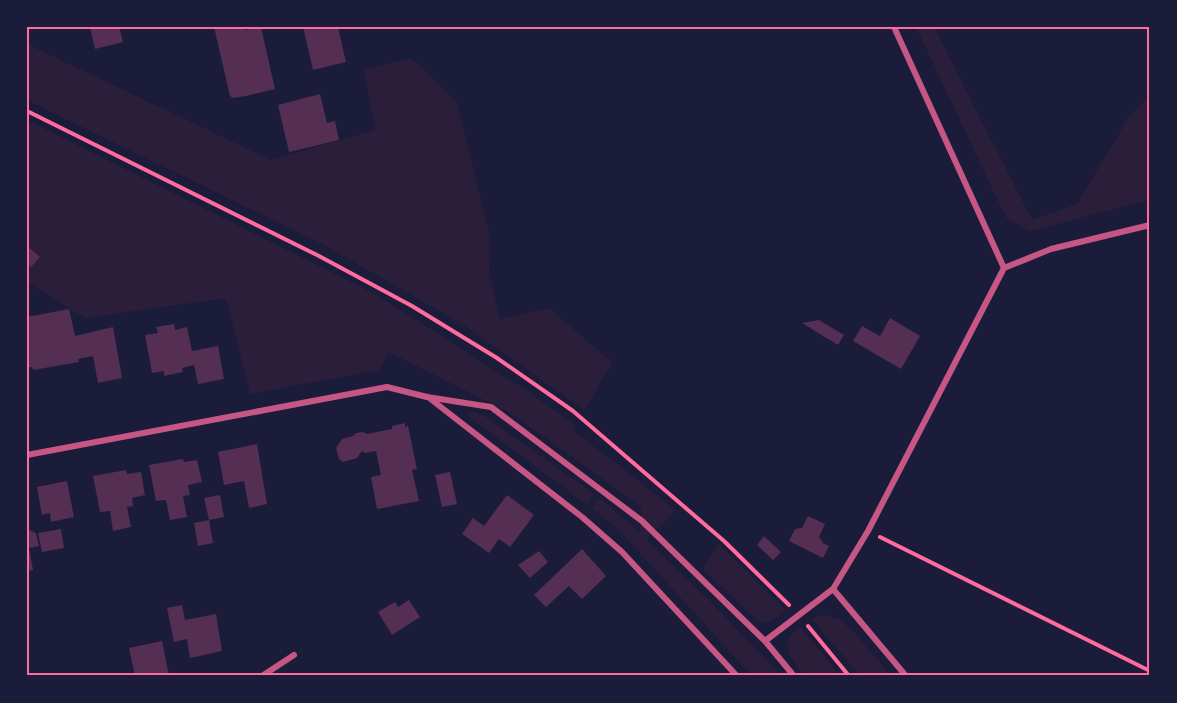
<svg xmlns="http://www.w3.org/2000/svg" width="1177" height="703" font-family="'Source Serif 4',serif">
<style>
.green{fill:#2a1e3b}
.building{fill:#542f53}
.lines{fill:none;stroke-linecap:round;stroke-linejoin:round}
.path{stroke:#ff6b9d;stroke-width:4}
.minor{stroke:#c65784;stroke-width:6}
.neatline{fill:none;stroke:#ff6b9d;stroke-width:2}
</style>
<rect width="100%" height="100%" fill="#1b1b3a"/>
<path class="green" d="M916,27H934L1032,220L1077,204L1130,115L1150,96V200L1030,231L1006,218Z
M27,44L271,160L375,130L364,69L411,58L457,102L490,236L489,272L500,319L549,308L613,363L584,410L464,325L322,244L27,100Z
M27,120L377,295L529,392L576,425L573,430L676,510L646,539L714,605L782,676H752L615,526L592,508L599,497L640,533L641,507L514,415L389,352L379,370L250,394L226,298L85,318L27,282Z
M473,411L482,414L594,494L587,505L468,416V413Z
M718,543L785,609L784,613L769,622H759L703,569Z
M825,615L839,619L855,633L891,676H860L811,618Z
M801,627L840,676H806C791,660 775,643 801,627Z"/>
<path class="building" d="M90,27H119L123,42L95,49Z
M214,27H244L245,30L261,27L275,89L246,96L233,98L230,96Z
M303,27H338L346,62L313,70Z
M320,94L327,123L335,121L339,140L289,152L278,105Z
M27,246L40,257L31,267L27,264Z
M69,309L75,336L113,327L122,378L98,383L93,356L78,359L79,362L33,370L32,367L27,368V317Z
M890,318L920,336L901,369L853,341L862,326L880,336Z
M819,320L844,335L838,345L802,323Z
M174,324L175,330L187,327L192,351L218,346L224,379L198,384L194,365L182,368L183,372L164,376V371L152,373L145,335L158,333L156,327Z
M405,423V427L408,426L417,469L412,470L419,501L377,509L371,477L381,475L376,451L365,453L362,451L357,458L343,462L339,459L336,448L342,439L353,436L356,433L363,432L367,434L392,429V426Z
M257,444L267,504L249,508L244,481L224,485L218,452Z
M183,459L184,462L197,460L202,482L188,485L190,495L183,496L187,517L170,520L166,500L156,501L149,465Z
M126,470L127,474L141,472L145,495L132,498L133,506L127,507L131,527L113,531L110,511L100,512L93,476Z
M450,472L457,504L442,507L435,475Z
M67,481L74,517L51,522L50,513L42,515L37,487Z
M220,495L224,517L209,520L204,498Z
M507,495L534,515L510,547L499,539L489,553L462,534L473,518L484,526Z
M808,516L825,524L819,537L823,543L829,546L823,558L789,541L795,529L802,528Z
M209,520L213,543L198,546L194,523Z
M27,529L36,533L39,546L29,548L33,570L27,571Z
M61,529L64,548L42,552L38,533Z
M764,536L781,552L773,560L757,545Z
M582,549L606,576L582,599L569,586L546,607L534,595Z
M539,551L548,562L530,578L518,565Z
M409,600L420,617L392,635L378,612L395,602L398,607Z
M182,605L185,620L216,614L222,651L190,658L187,639L174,642L167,608Z
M162,641L169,676H135L129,648Z"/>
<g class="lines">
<path class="path" d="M27,111L319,256L412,306L497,358L573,411L724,541L789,605
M880,537L1150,671
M808,626L849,676"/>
<path class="minor" d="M894,27L1004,268
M1004,268L1051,249L1150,225
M428,397L582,517L622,552L737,676
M27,455L387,387L427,397L491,407L642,521L765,641L794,676
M833,589L906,676
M765,641L833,589L868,531L1004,268
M262,676L294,655"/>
</g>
<rect width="1177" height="703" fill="none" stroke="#1b1b3a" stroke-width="57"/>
<rect x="28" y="28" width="1120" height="646" class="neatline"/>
</svg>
